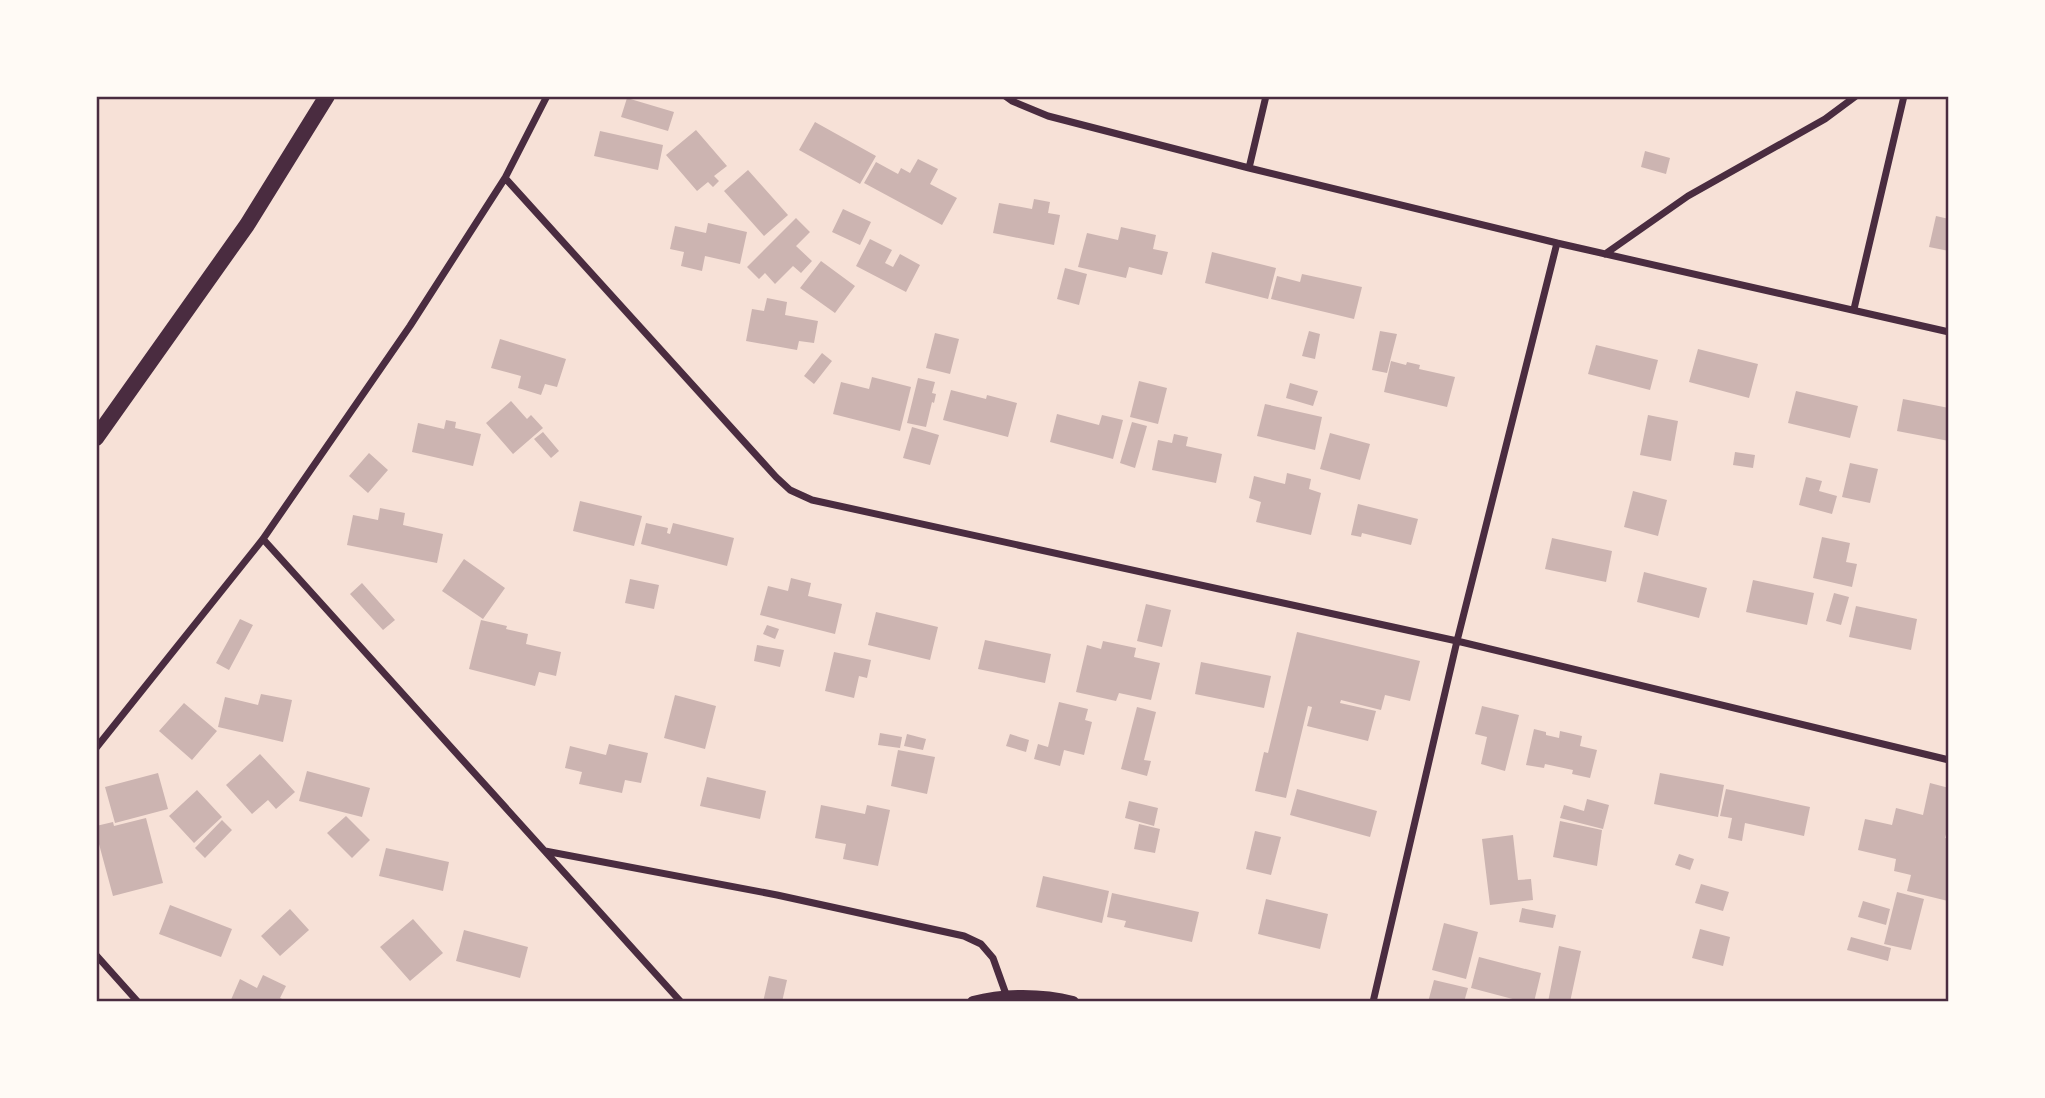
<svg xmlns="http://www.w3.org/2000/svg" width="2045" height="1098" font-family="Figtree,sans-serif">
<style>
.building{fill:#ccb4b1}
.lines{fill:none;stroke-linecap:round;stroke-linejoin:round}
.minor{stroke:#4a2c40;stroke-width:7}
.tertiary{stroke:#4a2c40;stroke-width:12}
.trunk{stroke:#4a2c40;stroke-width:16}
.neatline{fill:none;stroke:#4a2c40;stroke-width:2.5}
</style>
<rect width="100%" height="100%" fill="#f7e1d7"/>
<path class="building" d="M627,98L674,112L668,131L621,117Z
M815,122L876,156L860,184L799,150Z
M696,130L727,166L714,176L719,181L713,187L708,182L697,191L666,155Z
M600,131L663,145L658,170L594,156Z
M1645,151L1670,158L1666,174L1641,167Z
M918,159L938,169L930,184L957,198L942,225L864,183L876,162L898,174L901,168L910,173Z
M748,170L788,215L764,236L724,191Z
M1034,199L1050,202L1048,213L1060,215L1054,245L993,233L999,203L1032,209Z
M843,209L871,222L860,245L832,232Z
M1936,216L1949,219V251L1929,247Z
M796,218L810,232L796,246L812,261L801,273L793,266L775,284L765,273L759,279L747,267Z
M708,223L747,232L740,264L705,256L702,271L681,266L684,252L670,249L675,226L706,233Z
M1121,227L1156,235L1153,249L1168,252L1162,275L1129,267L1126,278L1078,267L1087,233L1118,240Z
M870,239L892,250L885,263L893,267L900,254L920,265L906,292L856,266Z
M1212,252L1276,268L1268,299L1205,283Z
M821,261L855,286L835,313L800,288Z
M1065,268L1087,274L1079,305L1057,299Z
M1302,274L1362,287L1354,319L1271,299L1277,276L1300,282Z
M767,298L787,302L785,315L818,321L814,343L799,341L797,350L746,341L752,309L764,311Z
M1309,331L1320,334L1315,359L1302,356Z
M1380,331L1397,334L1387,373L1372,370Z
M935,333L959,339L950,374L926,368Z
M500,339L566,359L557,387L545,384L541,395L518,388L521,376L491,368Z
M1596,345L1658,360L1650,390L1588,374Z
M1698,349L1758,364L1749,398L1689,382Z
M822,353L832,361L814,384L804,376Z
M1391,361L1406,365L1407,362L1420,365L1419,369L1455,377L1447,407L1384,392Z
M872,377L911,387L900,431L833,414L841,382L869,389Z
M918,378L935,382L932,393L936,394L934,403L932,402L926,427L907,423Z
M1139,381L1167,388L1158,424L1130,417Z
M1290,383L1318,391L1313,406L1286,398Z
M951,390L986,399L987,395L1017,403L1008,437L943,420Z
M1796,391L1858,406L1850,438L1788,423Z
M1903,399L1949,408V441L1897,431Z
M511,401L527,419L531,415L543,428L513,454L486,423Z
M1265,404L1322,417L1315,450L1257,436Z
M1057,414L1099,425L1102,415L1123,420L1113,459L1050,442Z
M1648,415L1678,421L1671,461L1640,455Z
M446,420L456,422L455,428L481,434L473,466L412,452L418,423L444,429Z
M1132,422L1147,426L1135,468L1120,463Z
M912,427L939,435L930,465L903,458Z
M543,432L559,451L551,458L534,439Z
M1330,433L1370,444L1360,480L1320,469Z
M1174,434L1188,437L1186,446L1222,454L1216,483L1152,470L1158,440L1172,443Z
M1735,452L1755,455L1753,468L1733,465Z
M369,453L388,470L368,493L349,476Z
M1850,463L1878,469L1870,503L1842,497Z
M1287,473L1311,479L1309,489L1321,493L1311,535L1256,522L1261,502L1249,498L1254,476L1285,484Z
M1806,477L1822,481L1819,491L1837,496L1832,514L1799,505Z
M1633,491L1667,500L1658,536L1624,527Z
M580,501L642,516L634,546L573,531Z
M1358,504L1418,519L1411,545L1362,533L1361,537L1351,535Z
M380,508L405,513L403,525L443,534L437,563L347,545L353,515L378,520Z
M646,523L668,528L667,533L670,534L673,523L734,538L727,566L641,544Z
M1822,537L1850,543L1846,562L1857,564L1852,587L1813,578Z
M1552,538L1612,551L1606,582L1545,569Z
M464,559L505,588L483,619L442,591Z
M1644,572L1707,588L1699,618L1637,602Z
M791,578L811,583L808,596L842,604L835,634L760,615L768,586L788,591Z
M630,579L659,585L654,609L625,603Z
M1753,580L1814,593L1807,625L1746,612Z
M362,583L395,620L383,630L350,594Z
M1834,593L1849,597L1841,625L1826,621Z
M1146,604L1171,610L1162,647L1137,641Z
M1856,606L1917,619L1911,650L1849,637Z
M876,612L938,627L930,660L868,645Z
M240,619L253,625L229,670L216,663Z
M481,620L507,626L506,629L528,634L526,644L561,652L556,676L539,672L535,686L469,669Z
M767,625L779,629L775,639L763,634Z
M1297,632L1420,661L1410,701L1385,695L1381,710L1341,700L1340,703L1376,711L1368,741L1307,726L1312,707L1308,706L1286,798L1255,791L1264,752L1268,753Z
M985,640L1051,654L1045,683L978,669Z
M1103,641L1136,648L1134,657L1160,663L1151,700L1119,693L1116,701L1076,692L1087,645L1101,649Z
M757,645L784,650L780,667L754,661Z
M834,652L871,660L867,678L859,676L854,698L825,691Z
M1201,662L1271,676L1264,708L1195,694Z
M261,694L292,700L283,742L218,727L225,697L258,705Z
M675,695L716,706L705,749L664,738Z
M1059,702L1088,709L1085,720L1092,722L1084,755L1064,750L1060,766L1034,759L1038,744L1048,747Z
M184,703L217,731L192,760L159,731Z
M1482,706L1519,715L1505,771L1481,764L1487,737L1475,734Z
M1137,707L1156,712L1144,760L1151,761L1147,776L1121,769Z
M1534,729L1546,732V735L1559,738L1560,731L1582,736L1580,746L1597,750L1590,778L1572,774L1573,770L1545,764L1544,768L1526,765Z
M880,733L902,737L900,748L878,745Z
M907,734L926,739L923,750L904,746Z
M1010,734L1029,740L1026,752L1006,746Z
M609,744L648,753L641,783L625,780L622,793L579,784L582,772L565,768L570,746L606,755Z
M898,750L935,757L927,794L891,786Z
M260,754L295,792L276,809L268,800L252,814L226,785Z
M307,771L370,788L362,817L299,801Z
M158,773L168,809L115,823L105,787Z
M1660,773L1724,785L1718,817L1654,804Z
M707,777L766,791L760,819L700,806Z
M1930,783L1949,788V823L1945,838L1949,839L1948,901L1907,891L1911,875L1894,871L1896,859L1858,850L1865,819L1892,825L1896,808L1923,815Z
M1297,789L1377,811L1370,837L1290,815Z
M1726,789L1810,807L1804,836L1745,823L1742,841L1728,838L1732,818L1720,816Z
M197,790L222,817L194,843L169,816Z
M1587,799L1609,805L1603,829L1560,818L1564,805L1584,811Z
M1129,801L1158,808L1154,826L1125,818Z
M821,805L865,814L867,805L890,810L878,866L843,859L846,844L815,838Z
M346,816L370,840L352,858L327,833Z
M146,818L163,883L113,896L96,833V826L113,822L114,826Z
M222,820L232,830L205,858L195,848Z
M1560,821L1602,830L1597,866L1553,857Z
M1139,824L1160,829L1155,853L1134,849Z
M1255,831L1281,837L1271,875L1246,869Z
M1513,835L1518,880L1531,879L1533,900L1490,905L1482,839Z
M386,848L449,862L443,891L379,876Z
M1679,854L1694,859L1690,870L1675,865Z
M1043,876L1109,891L1102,923L1036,907Z
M1701,884L1729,892L1723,911L1695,903Z
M1897,892L1924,899L1911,950L1884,944Z
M1112,893L1199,912L1192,942L1124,927L1126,921L1107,917Z
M1266,899L1328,914L1320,949L1258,934Z
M1863,901L1890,909L1886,925L1858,917Z
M170,905L232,929L221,957L159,934Z
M1522,908L1556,915L1553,928L1519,922Z
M290,909L309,930L280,956L261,936Z
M413,919L443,953L410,981L380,947Z
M1444,923L1478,932L1466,979L1432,970Z
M1700,929L1730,937L1723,966L1692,958Z
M464,930L528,947L520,978L456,961Z
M1851,937L1891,948L1888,961L1847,950Z
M1559,946L1581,951L1570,1002H1548Z
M1479,957L1541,973L1534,1002H1524L1471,988Z
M263,975L286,986L280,998L289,1002H230L240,979L257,988Z
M769,976L787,980L782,1002H763Z
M1434,980L1468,988L1464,1002H1428Z"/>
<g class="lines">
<path class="minor" d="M1005,96L1012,101L1048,116L1249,168L1557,243
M1249,168L1266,96
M505,178L776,477L790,490L812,500L1457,641L1949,760
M1605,254L1688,196L1825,119L1856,96
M1854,309L1904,96
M263,539L681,1002
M96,748L263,539L410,326L505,178L547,96
M545,851L777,895L964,936L981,944L993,958L1007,997
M96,955L138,1002
M1373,1002L1457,641L1557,243L1949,332"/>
<path class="tertiary" d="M973,1002C1004,994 1042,994 1073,1002"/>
<path class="trunk" d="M96,438L247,225L327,96"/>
</g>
<rect width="2045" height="1098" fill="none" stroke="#fffaf5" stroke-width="196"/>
<rect x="98" y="98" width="1849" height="902" class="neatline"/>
</svg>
